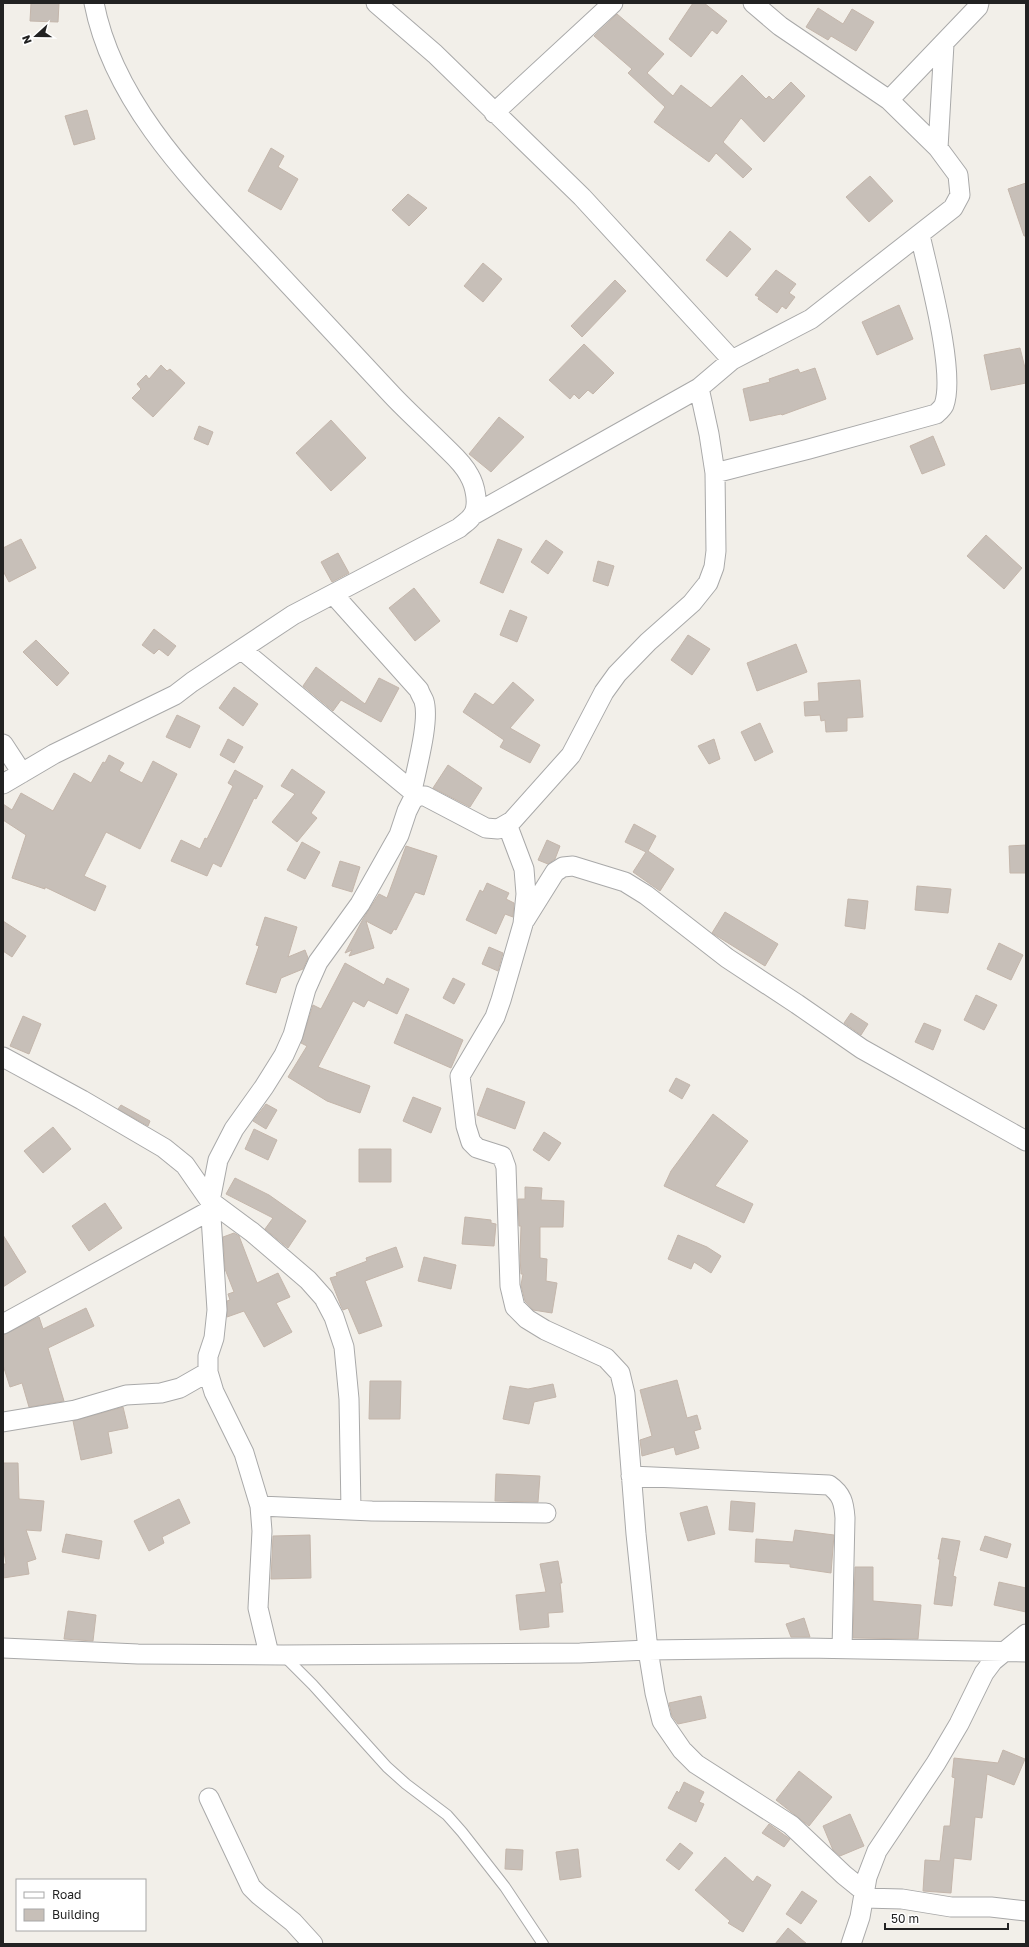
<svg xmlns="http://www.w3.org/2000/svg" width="1029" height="1947" font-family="'Golos Text',sans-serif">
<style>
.building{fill:#c7bfb8;stroke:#c4b6ab}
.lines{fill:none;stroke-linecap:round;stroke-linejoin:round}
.lane-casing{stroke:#a9a9a9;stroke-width:12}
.street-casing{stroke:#a9a9a9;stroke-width:21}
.lane{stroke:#fff;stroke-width:10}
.street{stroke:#fff;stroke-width:19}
</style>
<rect width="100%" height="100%" fill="#f2efe9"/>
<path class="building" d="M31,3H59L58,22L30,21Z
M693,3H704L727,21L717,34L712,30L691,57L669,39Z
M818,8L843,24L852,9L874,22L856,51L831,36L828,40L806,27Z
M617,14L664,54L647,73L673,96L681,85L711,108L742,75L766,99L769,96L773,100L791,82L805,96L764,142L741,118L723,142L752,169L743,178L716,153L709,162L654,122L665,107L628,73L632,69L594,36Z
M87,110L95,139L74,145L65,116Z
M271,148L284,156L278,167L298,179L281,210L248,191Z
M870,176L893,201L869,222L846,197Z
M1026,183V236H1024L1008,189Z
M408,194L427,208L409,226L392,210Z
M730,231L751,249L727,277L706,260Z
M483,263L502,279L483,302L464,286Z
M776,270L796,284L789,293L795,297L786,309L782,306L777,313L758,299L759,297L755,295Z
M615,280L626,291L582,337L571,326Z
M899,305L913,339L877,355L862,322Z
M584,344L614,373L593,394L588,390L579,399L574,394L570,399L549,380Z
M1020,348L1026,372V383L991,390L984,355Z
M161,365L167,371L170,369L185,383L153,417L132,398L141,389L137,384L146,375L149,379Z
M815,368L826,399L782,415L781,414L750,421L743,389L770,382L769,379L798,369L800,373Z
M499,417L524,437L491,472L469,454Z
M331,420L366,458L331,491L296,453Z
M199,426L213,432L208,445L194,439Z
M933,436L945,465L922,474L910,446Z
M986,535L1022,568L1004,589L967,556Z
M21,539L36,568L9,582L3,571V548Z
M498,539L522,549L503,593L480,583Z
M546,540L563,552L548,574L531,562Z
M338,553L349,573L332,582L321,562Z
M598,561L614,566L608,586L593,581Z
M414,588L440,621L415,641L389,608Z
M510,610L527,617L517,642L500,635Z
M154,629L176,646L168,656L159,649L154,654L142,645Z
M688,635L710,649L692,675L671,660Z
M36,640L69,673L57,686L23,652Z
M796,644L807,672L757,691L747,663Z
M316,667L365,704L379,678L399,688L381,722L341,700L333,711L303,686Z
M860,680L863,717L847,718V731L826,732L825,720L821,721L820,715L805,716L804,702L819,701L818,683Z
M513,682L534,700L510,728L540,745L530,763L500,747L504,740L463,712L475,693L493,705Z
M234,687L258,704L243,726L219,708Z
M177,715L200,726L190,748L166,737Z
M760,723L773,752L755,761L741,732Z
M228,739L243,747L234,763L220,755Z
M714,739L720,759L709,764L698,746Z
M109,755L124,763L119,771L142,783L153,761L177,774L140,849L106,832L84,876L106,886L95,911L45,887V889L12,878L26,835L3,820V804L12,810L21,793L53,811L74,773L91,783L103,762L105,763Z
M448,765L482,788L470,807L433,788Z
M292,769L325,792L311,813L317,818L297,842L272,822L295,794L281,786Z
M235,770L263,786L256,799L254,798L221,867L213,863L207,876L171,861L181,840L200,849L205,838L207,839L233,786L228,783Z
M634,824L656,836L648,851L674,869L660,891L633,872L646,852L625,842Z
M547,840L560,846L555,859L548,864L538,860Z
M302,842L320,852L305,879L287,870Z
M1026,845V873H1010L1009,846Z
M406,846L437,856L424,895L415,892L396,930L394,929L391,934L366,921L374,948L349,956L352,950L345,953L363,919L379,894L387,898Z
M340,861L360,867L352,892L332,886Z
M487,883L509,893L506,899L514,903L513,917L505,914L496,934L466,920L480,890L483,892Z
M917,886L951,889L948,913L915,910Z
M848,899L868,901L865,929L845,926Z
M725,912L778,944L765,966L712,933Z
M265,917L297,927L288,957L305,950L308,958L303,969L281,978L276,993L246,984L259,946L256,945Z
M3,921L26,936L12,957L3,951Z
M999,943L1023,955L1011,980L987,969Z
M489,947L503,953L498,971L482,964Z
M345,963L384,985L387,978L409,989L397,1014L368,1000L364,1007L353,1001L318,1067L370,1086L360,1113L327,1101L288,1077L307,1046L301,1043L313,1005L321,1009Z
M453,978L465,984L454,1004L443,998Z
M976,995L997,1005L984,1030L964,1020Z
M851,1013L868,1024L861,1035L844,1023Z
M406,1014L463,1040L451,1068L394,1043Z
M23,1016L41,1024L29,1054L10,1046Z
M924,1023L941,1030L933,1050L915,1042Z
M676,1078L690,1085L682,1099L669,1091Z
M487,1088L525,1102L515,1129L477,1115Z
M413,1097L441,1108L431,1133L403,1121Z
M266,1104L277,1110L266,1129L253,1121Z
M121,1105L150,1121L148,1126L118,1109Z
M713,1114L748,1141L715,1186L753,1204L744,1223L664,1186L671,1171Z
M53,1127L71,1149L43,1173L24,1151Z
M254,1129L277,1140L268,1160L245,1149Z
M544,1132L561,1143L549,1161L533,1150Z
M359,1149H391V1182H359Z
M235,1178L269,1195L306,1221L288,1248L265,1229L273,1218L226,1194Z
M525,1187L542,1188L541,1200L564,1201L563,1227H540V1258L547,1259L546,1281L557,1283L552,1313L533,1310L525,1301L521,1285L523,1274H521L520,1256L521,1226H519L518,1199H525Z
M105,1203L122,1228L89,1251L72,1226Z
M465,1217L491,1220V1223L496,1224L494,1246L462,1244Z
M234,1233L239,1236L257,1283L278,1273L290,1297L276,1303L292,1332L264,1347L244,1311L227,1317V1301L230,1300L228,1294L234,1292L225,1269L223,1237Z
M3,1235L26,1272L3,1287Z
M678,1235L707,1247L721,1256L711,1273L694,1262L691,1269L668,1259Z
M396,1247L403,1267L365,1281L382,1326L359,1334L348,1308L343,1310L341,1306L330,1278L337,1276L336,1273L367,1261L366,1258Z
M424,1257L456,1265L451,1289L418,1281Z
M86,1308L94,1326L48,1348L64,1401L29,1407L22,1383L10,1387L3,1365V1335L39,1317L43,1329Z
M677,1380L687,1418L697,1415L701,1429L694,1431L699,1448L676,1455L674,1447L642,1456L640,1440L652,1436L640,1390Z
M370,1381H401L400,1419H369Z
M553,1384L556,1397L534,1402L529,1424L503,1419L510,1386L528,1389Z
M123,1407L128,1428L108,1432L112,1453L81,1460L73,1421Z
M3,1463H18L19,1499L44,1501L41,1531L26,1530L36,1559L27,1562L29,1574L3,1578V1564H6L3,1544Z
M496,1474L540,1476L538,1502L495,1501Z
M179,1499L190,1523L162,1537L164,1543L149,1551L134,1521Z
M731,1501L755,1503L753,1532L729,1530Z
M707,1506L715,1534L688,1541L680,1513Z
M795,1530L834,1535L831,1573L790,1567V1564L755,1562L756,1539L793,1542Z
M66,1534L102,1541L99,1559L62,1552Z
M310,1535L311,1578L271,1579L273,1536Z
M985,1536L1011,1544L1007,1558L980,1550Z
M942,1538L960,1541L953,1576L956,1577L952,1606L934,1604L940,1559H938Z
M558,1561L562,1583H560L563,1612L548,1613L549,1627L520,1630L516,1595L546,1592L540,1564Z
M855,1567H873V1601L921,1605L918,1639L853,1638Z
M999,1582L1026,1588V1612L994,1605Z
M68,1611L96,1615L93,1641L64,1639Z
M804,1618L810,1637H791L786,1624Z
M701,1696L706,1718L678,1724L672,1716L669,1703Z
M1003,1750L1025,1759L1014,1785L987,1774L982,1818L975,1817L971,1860L954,1858L951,1893L923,1891L925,1860L940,1861L944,1826H950L955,1778L952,1777L954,1758L998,1763Z
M799,1771L832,1797L809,1826L776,1800Z
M684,1782L704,1792L699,1802L704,1804L696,1822L668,1808L677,1791L679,1793Z
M850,1814L864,1846L840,1856L833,1850L823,1826Z
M769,1824L790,1839L784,1847L762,1833Z
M680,1843L693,1853L679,1870L666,1860Z
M506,1849L523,1850L522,1870L505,1869Z
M578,1849L581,1877L560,1880L556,1852Z
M725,1857L753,1882L757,1876L771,1885L743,1932L728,1923L730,1921L695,1890Z
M802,1891L817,1901L801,1924L786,1914Z
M788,1928L807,1944H775Z"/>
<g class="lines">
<g class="lane-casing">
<path id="lane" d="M284,1656L313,1685L387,1767L406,1784L447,1815L462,1832L505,1887L543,1944"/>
</g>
<g class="street-casing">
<path id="street" d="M376,3L435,54L582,197L732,360
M889,100L978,7L979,3
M494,113L613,3
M938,148L944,44
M715,473L809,449L936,414C938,412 942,409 944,405C956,372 928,272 920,235
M473,515L699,388L732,360L811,319L953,208L960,195L958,175L938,148L889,100L780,26L753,3
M333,594L419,690C420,694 423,698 424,701C430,721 416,770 412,791L417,796
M242,650L412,791
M3,744L22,773
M3,784L54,754L175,695L192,682L293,615L459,528C463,524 469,521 472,516C480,506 475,485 469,475C463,463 452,454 443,445C426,428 408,412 392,395C350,350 308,305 266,260C197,186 114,106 94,3
M507,824L524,869L526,894L523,924L501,1000L495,1017L460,1076L466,1126L471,1142L477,1148L502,1156L506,1167L510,1286L515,1307L527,1319L545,1330L606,1358L620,1373L625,1394L636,1534L648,1650L655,1693L662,1721L682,1750L696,1764L791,1825L844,1875L865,1892
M525,920L555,872L563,867L573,866L625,882L646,895L727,958L797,1004L862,1049L1026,1141
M3,1057L82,1100L164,1148L185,1165L210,1201L252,1232L308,1280L324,1298L334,1317L344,1347L349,1399L351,1510
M3,1324L209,1211
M3,1422L75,1410L126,1395L161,1393L180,1388L208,1372
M631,1476L829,1485C842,1494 844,1503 845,1518L842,1649
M260,1506L372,1511L546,1513
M3,1648L138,1654L283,1655L580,1653L648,1650L805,1648L1026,1652
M269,1654L258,1608L262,1531L260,1506L244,1453L214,1392L208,1372V1356L214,1338L217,1310L210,1201L218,1160L234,1129L264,1087L284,1055L293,1035L306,989L318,962L360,904L399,835L407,811L412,801L417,796H425L486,828L498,829L512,821L571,755L604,692L617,674L648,642L692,603L708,583L714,567L716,551L715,473L709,434L699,388
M209,1798L251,1887L259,1895L293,1922L313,1944
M864,1898L902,1899L951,1907H991L1026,1911
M851,1944L860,1917L867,1877L877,1851L936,1763L959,1724L984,1673L993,1661L1026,1634"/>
</g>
<use href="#lane" class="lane"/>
<use href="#street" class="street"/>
</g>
<rect width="1029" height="1947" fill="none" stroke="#222222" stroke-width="8"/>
<rect x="16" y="1879" width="130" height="52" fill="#ffffff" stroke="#a7a7a7"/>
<rect x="24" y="1892" width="20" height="6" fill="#ffffff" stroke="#a7a7a7"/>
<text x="52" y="1899" font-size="12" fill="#222222">Road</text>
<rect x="24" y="1909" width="20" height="12" fill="#c7bfb8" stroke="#a7a7a7"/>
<text x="52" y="1919" font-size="12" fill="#222222">Building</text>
<g transform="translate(36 36) rotate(249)" stroke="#ffffff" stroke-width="3" paint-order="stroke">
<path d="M0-3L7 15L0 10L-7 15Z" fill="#222222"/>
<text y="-6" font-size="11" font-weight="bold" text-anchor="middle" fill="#222222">N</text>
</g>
<path d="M885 1923v6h123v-6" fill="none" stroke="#222222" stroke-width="2"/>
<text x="891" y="1923" font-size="12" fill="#222222" stroke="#ffffff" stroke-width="3" paint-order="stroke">50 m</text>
</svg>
